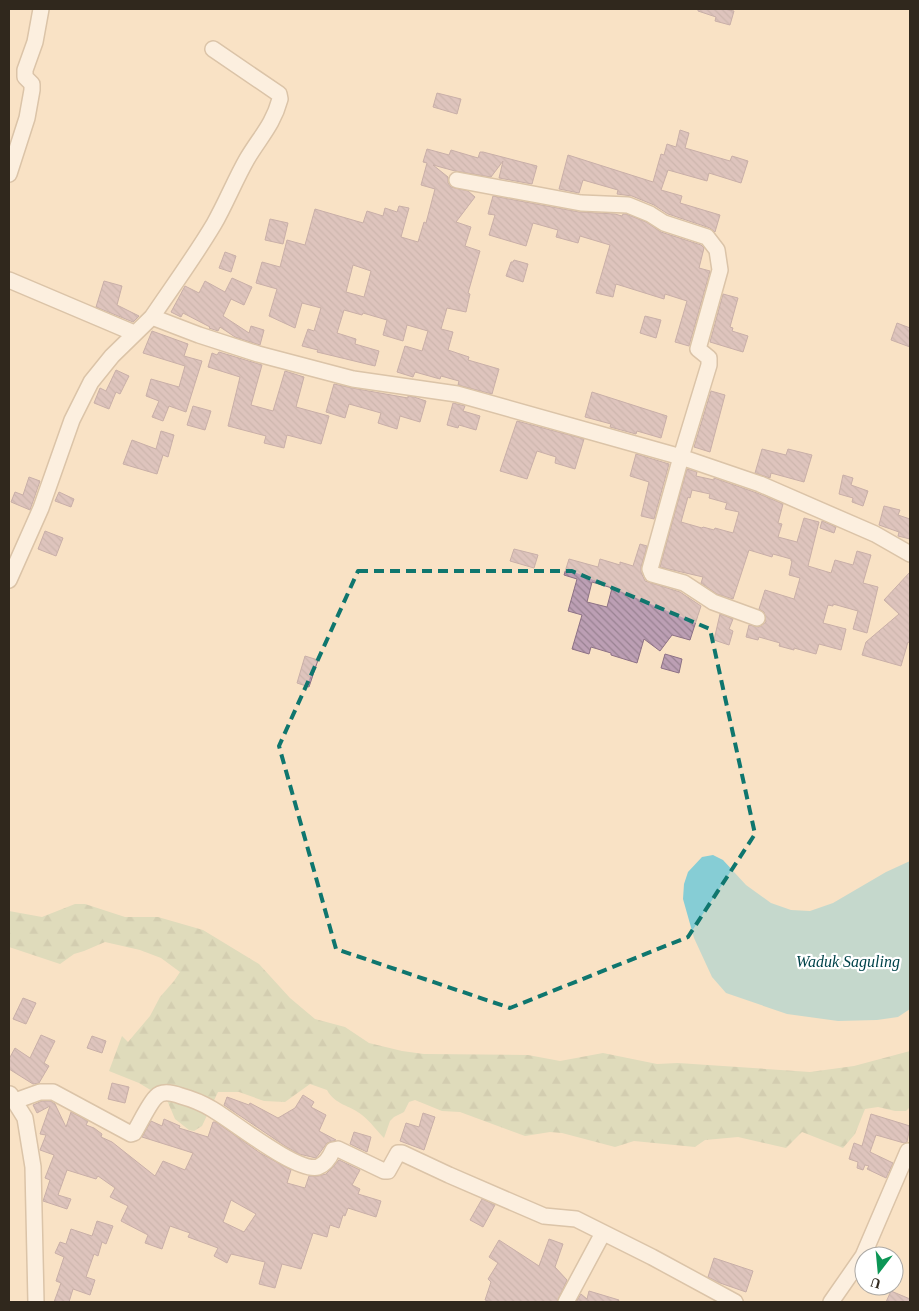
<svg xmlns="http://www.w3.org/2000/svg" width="919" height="1311" font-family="'Times New Roman',serif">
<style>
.forest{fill:url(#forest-firs)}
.water{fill:#86cdd5}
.building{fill:url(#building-back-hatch);stroke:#8d7185;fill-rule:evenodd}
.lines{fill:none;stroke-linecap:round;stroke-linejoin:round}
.minor-casing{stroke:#b69f85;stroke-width:18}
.minor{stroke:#fff;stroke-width:15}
.marked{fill:none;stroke:#0f766e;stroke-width:4;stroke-dasharray:10 6;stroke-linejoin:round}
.labels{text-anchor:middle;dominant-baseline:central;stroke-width:4.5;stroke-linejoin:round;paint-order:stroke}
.water-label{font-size:16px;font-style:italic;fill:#00434a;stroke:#fff}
</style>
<defs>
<pattern id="forest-firs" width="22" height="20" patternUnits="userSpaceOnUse" patternTransform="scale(1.25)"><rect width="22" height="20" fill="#bed2b0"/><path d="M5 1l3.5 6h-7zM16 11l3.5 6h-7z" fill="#a4b497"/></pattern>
<pattern id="building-back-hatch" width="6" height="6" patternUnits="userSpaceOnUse" patternTransform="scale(1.25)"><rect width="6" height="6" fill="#bc9fb4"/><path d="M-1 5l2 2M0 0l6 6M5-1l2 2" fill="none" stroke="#998292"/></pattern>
</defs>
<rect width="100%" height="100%" fill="#f9e2c5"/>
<path class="forest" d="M75,904H85L125,917H158L203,930L259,964L290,998L315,1019L345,1027L369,1043L402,1051L424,1054L528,1055L560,1061L603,1053L657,1064L678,1063L810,1072L854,1066L910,1051V1107L906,1111H895L878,1107L865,1109L855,1134L843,1148L802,1132L786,1148L738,1137L705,1140L695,1147L634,1141L615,1147L562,1133L550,1132L525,1136L460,1112L442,1111L415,1100L409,1102L404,1112L394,1117L390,1121L384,1138C377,1131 370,1121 362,1115C350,1105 335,1105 327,1090L310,1084L285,1102L264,1101L239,1092H218L202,1126L194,1131L189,1130L175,1119L167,1100L139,1083L109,1071L122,1036L128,1042L150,1016L160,997L174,981L180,972L161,958L140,950L105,942L84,951L74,954L60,964L9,947V911L42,917Z"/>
<path class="water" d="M713,855L723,860L746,885L771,903L791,910L810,911L833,903L886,872L910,861V1009L898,1017L877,1020L838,1021L787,1014L726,993L712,977L694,938L683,899L684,884L688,872L702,857Z"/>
<path class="building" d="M698,9H724L734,11L730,25L715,21L716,17L698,11Z
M437,93L461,99L457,114L433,107Z
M680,130L689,133L685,148L730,161L732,156L748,161L741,183L709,173L707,181L668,170L661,190L682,196L680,203L720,215L715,232L710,228L668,214L654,205L632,196L617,194L618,190L583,180L579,193L559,189L568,155L653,182L661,154L664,155L667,144L676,147Z
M427,149L449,155L451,150L478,158L480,152H483L537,166L532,184L499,178L503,161L491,177L455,171L433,165L448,177V183L451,187L468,191L475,197L456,222L471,227L465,246L480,251L468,293L470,294L466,312L447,308L441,329L453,332L448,350L469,357L468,360L499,369L492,394L458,385L459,381L441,376L440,379L415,372L413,377L397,372L405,346L422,351L428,331L407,325L403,341L383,335L387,320L363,313L362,315L344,310L337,333L356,339L355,344L379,351L375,366L317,352L318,350L302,346L308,329L314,331L321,308L302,303L295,328L269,316L277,289L256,283L262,262L280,267L287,240L305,245L315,209L363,223L367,211L383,216L385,208L397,212L399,206L409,208L401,237L418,242L424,222L426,223L435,189L421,185L427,163L423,162ZM353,265L371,271L364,297L346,292Z
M493,196L579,212L615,214L622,216L623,214H626L646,222L661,232L701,245L704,248L699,268L710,271L689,346L675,342L687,301L665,294L664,299L616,284L613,297L596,293L610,245L580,236L578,243L556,237L558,230L533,223L526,246L489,235L495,215L488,214Z
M270,219L288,223L283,244L265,240Z
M225,252L236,256L231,272L219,268Z
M514,260L528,264L523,282L506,276L511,262H513Z
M232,278L252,287L244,305L231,299L223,316L249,333L251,326L264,330L260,345L235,337L220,327L218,331L209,328L210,327L183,313L181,317L171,312L185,286L199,293L205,281L225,292Z
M104,281L122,286L117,305L139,316L133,322L96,307Z
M723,294L738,298L730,327L733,328L732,331L748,336L743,352L710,342Z
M645,316L661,320L656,338L640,333Z
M897,323L910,328V347L891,340Z
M152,331L188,344L184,356L202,361L186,412L169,406L163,421L152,417L159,401L146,396L151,379L179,387L185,366L143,353Z
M219,352L262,365L251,405L273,411L285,371L304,377L296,407L329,416L321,444L287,435L284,448L264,443L266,436L228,426L240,377L208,367L212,353L217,355Z
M116,370L129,376L120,394L116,392L109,409L94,403L100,388L106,391Z
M334,384L352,388L408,398V396L414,397L426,401L420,422L400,416L397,429L378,423L381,413L349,404L345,418L326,412Z
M711,391L725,395L710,452L694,447Z
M592,392L667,416L661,438L637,431L636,434L610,427L611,424L585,417Z
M453,403L465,406L463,411L480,416L476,430L459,425L458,428L447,425Z
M193,406L211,411L205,430L187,425Z
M517,421L584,439L575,469L555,463L556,457L537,451L527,479L500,471Z
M161,431L174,435L168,457L163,455L157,474L123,464L132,440L156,449Z
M762,449L786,455L788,449L812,455L804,482L771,473L770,478L755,473Z
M636,454L669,464L654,519L641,516L649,482L630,476Z
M687,469L697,472L696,476L714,480V478L757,493L783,504L778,523L782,524L778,537L797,542L804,518L819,522L808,566L831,573L835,560L853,565L857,551L871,555L863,583L878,587L867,633L853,629L858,611L833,604V606L828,605L823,623L846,629L841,650L819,644L816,654L794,648V650L779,646L780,643L759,637L758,640L746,637L749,625L759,627L766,622L764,612L759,609L765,590L794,599L800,578L789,575L792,561H791V559L773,554L772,557L749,550L733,599L717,594L701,583L703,577L660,567ZM692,490L710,494L709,498L727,503L725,509L739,512L733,533L715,528L714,530L703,527L702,528L681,522L688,497L690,498Z
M843,475L853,478L851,485L868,491L863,506L852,502L853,498L839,494Z
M29,477L40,481L30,510L11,502L15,492L23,495Z
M59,492L74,499L71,507L55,501Z
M884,506L900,510L898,515L910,519V539L898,536L899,532L879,525Z
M822,521L836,527L834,533L820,528Z
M45,531L63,538L56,556L38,549Z
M640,544L647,546L641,567V572L645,581L680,592L701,606L690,640L672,635L660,651L644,639L637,663L611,655V653L591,647L589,654L572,649L582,615L568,611L577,579L564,575L569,559L598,567L600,559L620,565V562L633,566ZM592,582L612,588L607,607L587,602Z
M514,549L538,555L534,568L510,561Z
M910,572V643L908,642L901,666L862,655L866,642L899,614L884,600Z
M720,614L733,619L729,629L733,631L729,645L714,640Z
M665,654L682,659L679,673L661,668Z
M305,656L318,660L309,687L297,683Z
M23,998L36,1003L26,1024L13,1019Z
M41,1035L55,1041L44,1063L49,1066L39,1083L33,1084L9,1069V1059L15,1048L30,1058Z
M92,1036L106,1041L102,1053L87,1048Z
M112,1083L129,1087L125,1103L108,1099Z
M303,1095L314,1102L311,1107L326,1115L319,1131L336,1140L327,1143L316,1158L299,1154L285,1146L224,1105L227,1097L249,1105L250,1103L278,1118L295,1108Z
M42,1101H51L55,1104L66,1127L71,1112L88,1121L86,1125L94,1128L102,1134L101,1137L112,1142L155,1176L163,1161L185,1170L193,1153L142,1137L151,1121L162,1126L164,1119L180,1126L179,1128L208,1137L213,1122H216L260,1153L291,1170L287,1183L305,1188L309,1176H318L326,1174L332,1168L339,1160L360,1170L352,1185L360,1189L358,1194L381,1201L376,1217L348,1208L345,1216L343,1215L339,1228L330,1225L327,1237L313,1233L301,1269L282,1264L275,1288L259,1284L265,1262L231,1254L227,1263L214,1256L218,1248L188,1237L190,1233L170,1226L162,1249L145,1243L148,1235L121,1221L128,1206L110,1197L115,1188L98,1176L96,1179L67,1170L58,1195L71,1199L67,1209L43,1201L50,1180L45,1178L54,1155L40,1150L46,1135L40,1134L50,1106L37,1113L33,1105ZM231,1200L256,1214L244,1232L223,1222Z
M423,1113L435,1117L424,1150L400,1141L406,1123L419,1127Z
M871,1114L910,1126L907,1142L904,1143L876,1135L870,1152L893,1163L886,1178L867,1169L869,1166L865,1165L863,1170L857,1168L858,1162L849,1159L854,1143L862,1146Z
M354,1132L371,1137L367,1152L350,1144Z
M482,1199L495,1205L483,1227L470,1220Z
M97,1221L113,1226L106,1244L102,1242L98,1256L94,1254L86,1277L95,1280L90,1295L73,1289L69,1302H54L61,1283L56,1281L64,1257L55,1253L60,1242L66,1244L71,1229L92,1236Z
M549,1239L563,1244L555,1267L567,1280L557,1302H492L485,1300L491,1282L488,1279L498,1263L489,1257L499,1240L539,1266Z
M714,1258L753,1271L746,1292L720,1283L708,1277Z
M589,1291L619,1300L618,1302H576L581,1294L587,1299Z
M891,1291L910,1299V1302H886Z"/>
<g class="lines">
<g class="minor-casing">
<path id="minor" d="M9,174L27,118L32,90V84L25,77V70L35,42L41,9
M457,180L581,203L628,205L650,214L664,223L707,237L717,250L720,270L698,349L709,358V365L681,457L650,569L652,574L684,583L713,602L757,618
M9,280L134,333
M152,317C173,286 195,256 214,224C226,203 235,180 247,159C260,137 273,125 280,99L279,94L213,49
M9,580L41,508L72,420L91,382L112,356L152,317L199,335L258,354L353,379L457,394L681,457L760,484L875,534L910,554
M10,1094L25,1118L33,1167L36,1302
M15,1101L40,1092H53L131,1134L134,1133C139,1125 150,1102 156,1097C162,1090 173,1093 181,1096C192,1099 202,1103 212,1109C233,1121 297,1173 318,1167C326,1164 330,1157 333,1150L338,1149L384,1171H388L398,1153H402L449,1175L544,1216L576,1219L652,1257L735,1302
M566,1302L603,1233
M831,1302L863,1256L908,1151"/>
</g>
<use href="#minor" class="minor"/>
</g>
<path d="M0 0H919V1311H0ZM358,571H572L710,629L755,834L688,937L510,1008L336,949L279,746Z" fill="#f9e2c5" fill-opacity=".55" fill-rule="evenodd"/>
<path class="marked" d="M358,571H572L710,629L755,834L688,937L510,1008L336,949L279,746Z"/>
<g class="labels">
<g class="water-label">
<text x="848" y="961">Waduk Saguling</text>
</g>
</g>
<rect width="919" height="1311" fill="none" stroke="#30281d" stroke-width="20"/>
<g transform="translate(879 1271) rotate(196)"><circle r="24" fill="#ffffff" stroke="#aca9a5"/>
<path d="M0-4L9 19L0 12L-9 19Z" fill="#0c9656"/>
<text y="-8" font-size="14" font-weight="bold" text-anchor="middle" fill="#30281d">U</text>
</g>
</svg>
